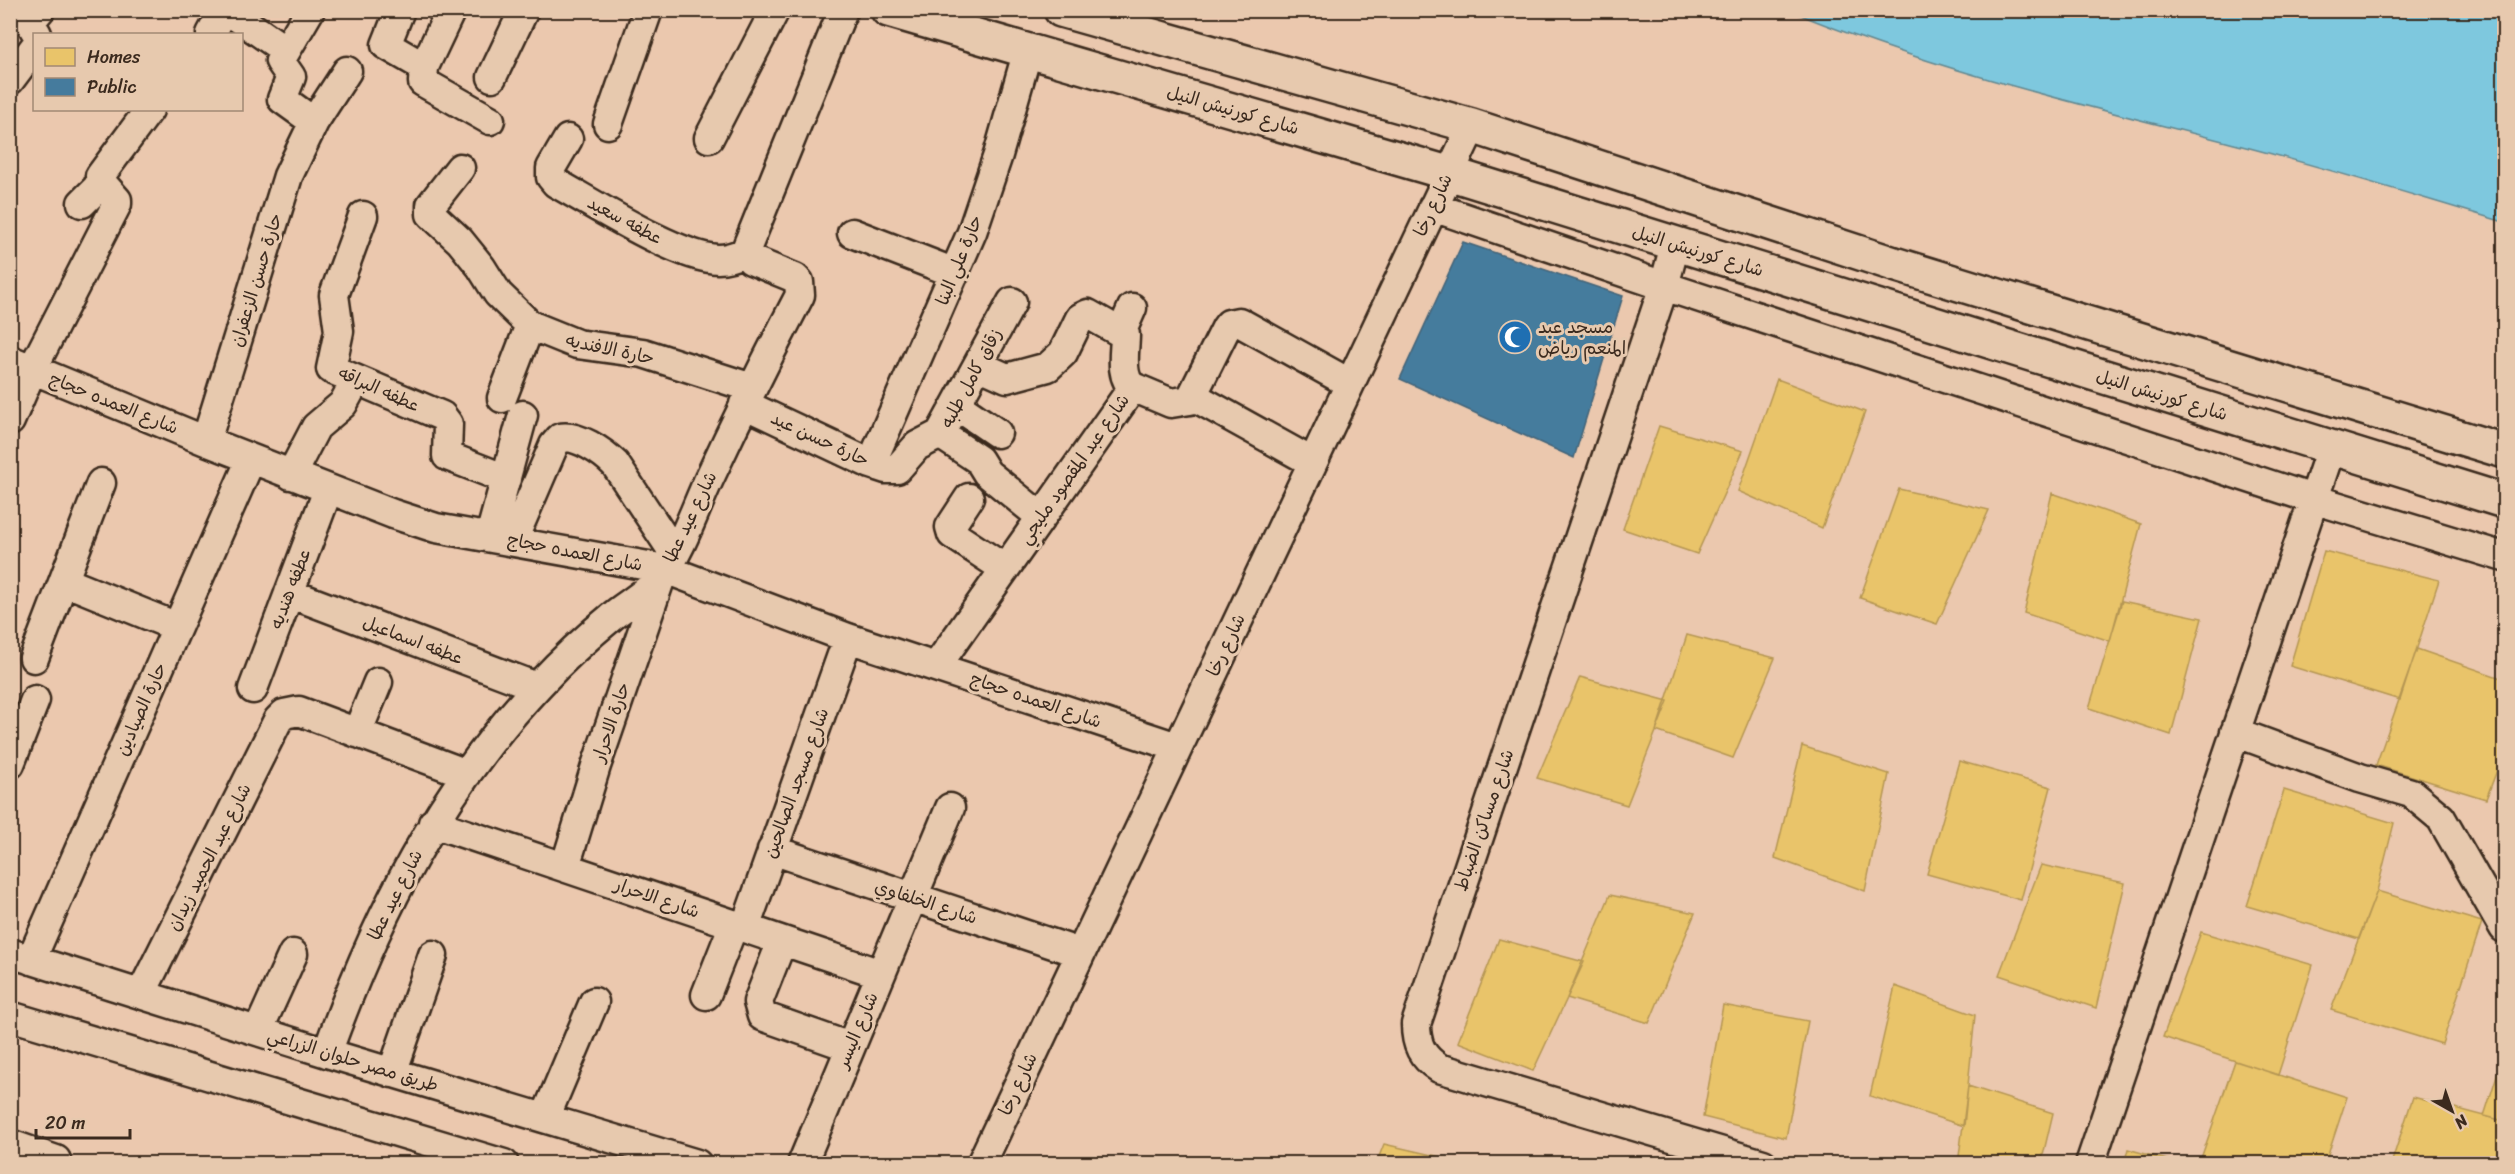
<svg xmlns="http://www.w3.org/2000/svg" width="2515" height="1174" font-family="Sriracha,'Playpen Sans Arabic',sans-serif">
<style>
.water{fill:#7ec8de;stroke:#638991;stroke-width:1.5}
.homes{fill:#e9c46a;stroke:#b59653;stroke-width:1.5}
.public{fill:#457b9d;stroke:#426377;stroke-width:1.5}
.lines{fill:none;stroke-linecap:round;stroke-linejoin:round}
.street-casing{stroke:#3b2a1e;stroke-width:33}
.highway-casing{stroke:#3b2a1e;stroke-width:38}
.street{stroke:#e7c9ae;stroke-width:28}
.highway{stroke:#e7c9ae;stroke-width:33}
.labels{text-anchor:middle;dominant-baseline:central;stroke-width:6;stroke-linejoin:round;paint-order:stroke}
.street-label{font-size:18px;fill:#3b2a1e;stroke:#e7c9ae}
.poi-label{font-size:18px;fill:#3b2a1e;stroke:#e7c9ae;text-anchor:start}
</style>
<rect width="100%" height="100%" fill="#ebc8ae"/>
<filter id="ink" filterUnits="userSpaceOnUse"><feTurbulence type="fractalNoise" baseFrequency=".0167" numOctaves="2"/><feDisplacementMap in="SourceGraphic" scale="12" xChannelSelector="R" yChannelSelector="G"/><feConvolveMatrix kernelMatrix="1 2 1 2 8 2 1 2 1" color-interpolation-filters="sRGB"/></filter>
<g filter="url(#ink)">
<path class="water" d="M1791,11H2504V222C2416,196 2328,168 2238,145C2088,106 1935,71 1791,11Z"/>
<path class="homes" d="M1777,379L1865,412L1822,528L1738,491Z
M1659,426L1743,451L1697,554L1623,529Z
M1899,489L1989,510L1937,624L1860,598Z
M2052,493L2141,524L2110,641L2024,613Z
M2324,551L2439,580L2400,700L2290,666Z
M2122,601L2202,618L2171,735L2089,708Z
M1687,635L1775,658L1733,758L1656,731Z
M2417,649L2504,679V752L2486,799L2376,765Z
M1580,677L1668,701L1627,805L1537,778Z
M1802,746L1889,774L1865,891L1775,858Z
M1959,761L2051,787L2021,900L1927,874Z
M2284,790L2394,823L2377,891L2359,939L2247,906Z
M2041,865L2125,883L2096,1008L1999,975Z
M2377,891L2482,922L2442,1044L2331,1010Z
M1610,895L1695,913L1649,1023L1567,998Z
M2201,932L2313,965L2278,1075L2163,1037Z
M1499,939L1584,962L1533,1071L1458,1042Z
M1895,986L1975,1015L1964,1126L1870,1096Z
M1723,1005L1808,1021L1786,1138L1703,1117Z
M2504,1053V1121L2484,1116Z
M2235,1061L2347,1097L2325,1164H2199Z
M1968,1086L2053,1113L2041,1164H1958Z
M2413,1097L2504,1121V1164H2391Z
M1384,1144L1471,1164H1376Z
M2128,1149L2181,1164H2124Z"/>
<path class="public" d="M1463,242L1623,296L1574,458L1400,379Z"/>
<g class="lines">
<g class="street-casing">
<path id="street" d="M227,10L285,50
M310,10L280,61L291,77L282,99L314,122
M400,10L386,45L424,67
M451,10L424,67L423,82L490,120
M37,34L30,22L40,10
M211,34L224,10
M492,77L524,10
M10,80L34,48
M608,124L648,10
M709,138L775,10
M568,139L551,168V177L556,183C594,204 678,258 718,259C728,259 736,256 745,252
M460,168L431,205V214L460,241L481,267L498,294L530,325L577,344L643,353L752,388
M82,203L102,183
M1433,207L1664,286L2313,499L2504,557
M363,216L334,295L339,331L331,369L442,416L448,424L447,456L506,479
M852,233L955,273
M1675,245L1664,286L1416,1024C1416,1045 1422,1057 1439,1068L1763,1164
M1122,331L1132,308
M10,360L206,441L393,514L436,528L665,569L848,638L1177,747
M978,365L1007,378L1048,367L1063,353L1080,318L1088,314L1125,335C1125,350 1119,377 1133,387
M1193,396L1312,462
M502,398L530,325
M744,404L871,464L886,469H897L917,446L940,434L1012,302
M956,405L997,433
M10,421L32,370L117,204V200L102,183L100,176L149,110
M940,434L979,460L987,473L1041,517
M206,441L288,176L314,122L347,71
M871,464L972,232L998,155L1028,50
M291,475L316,427L343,404L356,380
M969,498L950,527L952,534L1005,569
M490,536L523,415
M513,540L554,445L560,438C577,434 603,452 615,464L674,553
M64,581L177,627
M289,593L537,687
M34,658L101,483
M936,667L1133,387L1171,403L1190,400L1226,328L1229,324L1239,322L1349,383
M253,689L328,490
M2235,732L2360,778L2411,793L2441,818L2504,928
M357,733L378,682
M10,764L35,700
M433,823L881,974
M772,850L1080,953
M565,867L596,766L661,577
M745,928L848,638
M782,941L758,1002L762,1016L850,1047
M10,953L327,1053L697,1164
M31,960L251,459
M141,994L278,720L284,714L299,711L467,774
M706,995L734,924
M10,1016L504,1164
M258,1031L293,954
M327,1053C376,917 439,792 539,685C563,659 588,636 615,614C629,603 650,591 661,577C681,551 695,509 709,479C738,417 768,356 800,295L799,282L795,278L751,260L745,252L843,10
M392,1073L433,955
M545,1118L594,1002
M10,1144L56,1160
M802,1164L950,808
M981,1164L1472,126
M2090,1164L2331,448"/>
</g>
<g class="highway-casing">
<path id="highway" d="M888,10L1448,173L2504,501
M1061,10L1472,126L1894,264L2504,451"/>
</g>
<use href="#street" class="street"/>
<use href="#highway" class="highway"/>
</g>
</g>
<defs>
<g id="mosque-disc" transform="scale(1.725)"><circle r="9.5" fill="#1f6fb2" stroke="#e7c9ae"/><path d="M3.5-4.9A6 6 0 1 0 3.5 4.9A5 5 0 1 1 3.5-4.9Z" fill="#fff"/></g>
</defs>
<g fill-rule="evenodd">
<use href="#mosque-disc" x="1515" y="337"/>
</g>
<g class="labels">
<g class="street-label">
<text transform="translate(1233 110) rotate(16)">شارع كورنيش النيل</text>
<text transform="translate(1433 205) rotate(-65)">شارع رخا</text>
<text transform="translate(625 220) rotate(28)">عطفه سعيد</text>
<text transform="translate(1698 251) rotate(17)">شارع كورنيش النيل</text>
<text transform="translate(959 260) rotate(-68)">حارة علي البنا</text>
<text transform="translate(256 280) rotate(-73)">حارة حسن الزعفران</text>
<text transform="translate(610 349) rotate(12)">حارة الافنديه</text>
<text transform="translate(971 378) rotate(-62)">زقاق كامل طلبه</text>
<text transform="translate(379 389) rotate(24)">عطفه البراقه</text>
<text transform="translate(2162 395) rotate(17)">شارع كورنيش النيل</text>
<text transform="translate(114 403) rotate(22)">شارع العمده حجاج</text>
<text transform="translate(820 439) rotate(25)">حارة حسن عيد</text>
<text transform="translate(1074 469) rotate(-55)">شارع عبد المقصود مليجي</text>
<text transform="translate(690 517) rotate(-64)">شارع عيد عطا</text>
<text transform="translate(575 552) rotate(11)">شارع العمده حجاج</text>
<text transform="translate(290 589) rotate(-69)">عطفه هنديه</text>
<text transform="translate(413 640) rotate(21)">عطفه اسماعيل</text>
<text transform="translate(1226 645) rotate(-65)">شارع رخا</text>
<text transform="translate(1036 700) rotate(19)">شارع العمده حجاج</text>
<text transform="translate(141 709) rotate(-66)">حارة الصيادين</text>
<text transform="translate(611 722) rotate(-71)">حارة الاحرار</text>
<text transform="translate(796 783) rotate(-70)">شارع مسجد الصالحين</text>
<text transform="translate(1484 820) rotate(-71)">شارع مساكن الضباط</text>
<text transform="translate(209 857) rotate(-63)">شارع عبد الحميد زيدان</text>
<text transform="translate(395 895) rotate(-63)">شارع عيد عطا</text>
<text transform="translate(657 898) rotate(19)">شارع الاحرار</text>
<text transform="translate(926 902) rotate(18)">شارع الخلفاوي</text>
<text transform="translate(857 1030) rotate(-67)">شارع اليسر</text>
<text transform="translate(353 1060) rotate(17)">طريق مصر حلوان الزراعي</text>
<text transform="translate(1018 1084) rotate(-65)">شارع رخا</text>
</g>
<g class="poi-label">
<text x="1538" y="327">مسجد عبد<tspan x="1538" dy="21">المنعم رياض</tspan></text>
</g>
</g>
<rect width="2515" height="1174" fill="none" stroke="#e7c9ae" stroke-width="36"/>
<rect x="18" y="18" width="2479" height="1138" fill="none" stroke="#3b2a1e" stroke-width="2" filter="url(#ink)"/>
<rect x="33" y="33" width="210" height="78" fill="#e7c9ae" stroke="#a28974" stroke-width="1.5"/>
<rect x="45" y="48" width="30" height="18" fill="#e9c46a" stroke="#a28974" stroke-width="1.5"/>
<text x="87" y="63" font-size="18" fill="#3b2a1e">Homes</text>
<rect x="45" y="78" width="30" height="18" fill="#457b9d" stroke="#a28974" stroke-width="1.5"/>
<text x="87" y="93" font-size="18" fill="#3b2a1e">Public</text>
<g transform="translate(2452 1111) rotate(140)" stroke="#e7c9ae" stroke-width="4.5" paint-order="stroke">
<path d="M0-4.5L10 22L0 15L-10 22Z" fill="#3b2a1e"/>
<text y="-9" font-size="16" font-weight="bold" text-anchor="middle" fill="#3b2a1e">N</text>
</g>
<path d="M36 1129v9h94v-9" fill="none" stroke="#3b2a1e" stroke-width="3"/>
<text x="45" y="1129" font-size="18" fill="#3b2a1e" stroke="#e7c9ae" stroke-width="4.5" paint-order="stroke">20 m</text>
</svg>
